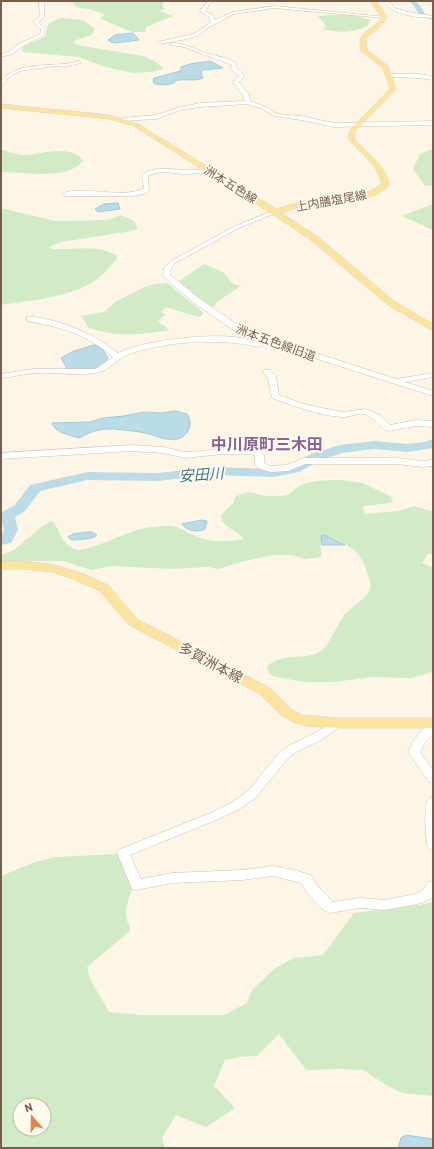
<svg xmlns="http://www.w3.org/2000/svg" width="434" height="1149" font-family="Barlow,'Noto Sans JP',sans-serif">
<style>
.green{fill:#d0ebc5;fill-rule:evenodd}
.water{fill:#bbdce7;stroke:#a1cad8}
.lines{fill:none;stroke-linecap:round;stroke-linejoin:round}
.river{fill:#bbdce7;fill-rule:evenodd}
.minor-casing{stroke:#cfbfad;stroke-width:1}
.major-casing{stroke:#dcd5d0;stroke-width:1}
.minor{fill:#fff;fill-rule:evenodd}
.major{fill:#fbe3a0;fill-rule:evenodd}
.labels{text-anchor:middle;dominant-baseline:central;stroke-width:3.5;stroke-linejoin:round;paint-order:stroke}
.far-street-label{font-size:12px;fill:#775f4b;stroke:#fffaee}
.street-label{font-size:14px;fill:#775f4b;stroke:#fffaee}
.water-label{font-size:15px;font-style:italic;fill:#44778a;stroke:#fffaee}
.quarter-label{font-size:16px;font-weight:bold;fill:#886393;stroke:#fffaee}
</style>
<rect width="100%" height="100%" fill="#fdf6e7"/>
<path class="green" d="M72,1H165L162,6L165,9L160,11L173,16L146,27L145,32H132L99,18L105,15C100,13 94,10 89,9C82,8 75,9 72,1Z
M349,14L370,20L368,26C354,33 338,33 323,29L326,26L318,16Z
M62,18L83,20L94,28V31L91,35L74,41V42L77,45L143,56L156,62L162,67L163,69L153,72L133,73L109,68L78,57L23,52L22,49L24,46L45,37L48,24L56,20Z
M1,149C8,152 15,154 22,155C41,155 69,143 83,160C71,181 22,172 1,172Z
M433,149V185L425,186L413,169L420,154Z
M433,204V230L402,216Z
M1,208L55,221L108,220L121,215L134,221L138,228L132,231L61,242L49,247L52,249C73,250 97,244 116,255L117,259C109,267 103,276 93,282C66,298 31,300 1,305Z
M204,264L224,273L233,284L241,286L218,301L212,309L182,286L179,281Z
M167,283L204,313L199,317L166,307L161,312L165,315L158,321L169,330C141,335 116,337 89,328L81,316L104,312L115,302L145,287L155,284Z
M341,480L363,483L391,497L393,502L391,503L364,506L363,508L365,514L397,511L415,506L433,512V554H428L422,563L433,567V672L411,678L372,677L334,682H303L272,676L269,673L267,667C279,652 304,661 319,652C331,644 335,628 343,617C350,607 363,602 369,591C373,584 369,580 367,573C361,549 346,544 324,535L321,537V557L305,559L291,555H273L244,561L219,569L208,567L172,569L110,566L92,570L77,566L64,561H1V555L14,550L42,526L52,521C61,530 59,542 75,549C86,554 129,530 145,528C153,527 164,525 172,526C179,527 183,530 189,533C206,542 224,543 243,539C239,530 224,529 221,518L222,514L234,502V498C253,486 254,497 272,496C278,496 287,496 291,493C295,489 298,486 304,484C316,480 329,480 341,480Z
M118,854L132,889C128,902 122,914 130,927L129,932L87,967L91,981L109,1012L141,1015H224L247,1003L252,990L274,969L294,958L323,955L354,913L420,905L433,902V1096L402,1093L386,1085L363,1070L339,1069L306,1070L279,1034L257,1056L239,1057L225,1060L214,1086L235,1108L206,1127L176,1115L162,1138L165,1148H1V876L35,862L55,857ZM20,1105H44V1129H20Z"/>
<path class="water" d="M133,33L139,40L115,43L111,42L108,40L115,35Z
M210,61L223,68L203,70L201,72L203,78C194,82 184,78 175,81L174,83L165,85L155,84L153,82L154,78L181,71V67L190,64Z
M118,203L120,209L98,212L95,209L104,204Z
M94,345C103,346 104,352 108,358L101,366L93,369L68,370L61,358L74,351Z
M175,411L187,414C190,419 191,423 189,429C180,448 158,436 145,433C135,431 124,430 114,429C102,428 89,432 79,438C70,435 55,433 52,423L90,422L103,418L124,416L144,412L161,413Z
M202,520L207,521L205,529C196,533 188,531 182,524Z
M88,532H92L97,535C92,540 79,539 72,540L68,537L73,534Z
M322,535H324L345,545H322L321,537Z
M406,1135L433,1139V1148H398L401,1138Z"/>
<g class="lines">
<path class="river" d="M409,1C419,1 420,5 425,14L433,16V20L420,16L413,5Z
M433,439V448L408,452L374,449L342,453L321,460L299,472L274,477L213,475L158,481L88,480L40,491L25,511L15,517L18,530L11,543L1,545V536L4,530L1,519L2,512L15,505L30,485L88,472L158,473L213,467L274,469L290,466L311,454L340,445L374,441L408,444L424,442Z"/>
<g class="minor-casing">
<path id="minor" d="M39,1H43L44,3V17L38,22L45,29L44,35L23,46L12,54L1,57V54L8,52L19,44L40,34L41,29L33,22L40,17Z
M208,1H212L205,11L213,15L215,20L233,12L274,6L386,17L384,18L274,8L234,14L209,27L198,36L182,40L158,44V42L194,34L211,22L209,17L200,11Z
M383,1H387L395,8L408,12L433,16V18C415,17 395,16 383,1Z
M172,43C185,43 194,49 206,53C216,56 226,57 236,63L237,69L245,76L239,82L249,95L250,101L266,107L277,114L301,116L334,123L433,121V125L334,127L301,120L274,116L262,109L247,104L200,107L180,110L157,119L121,121V119L123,118L156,115L177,108L200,103L245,101L243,95L233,82L239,76L231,69L232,65L184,47L170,45Z
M79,61L81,63L64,67L55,66L20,71L12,75L1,86V81C17,63 42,66 63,64C68,64 74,62 79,61Z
M389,74H418L433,76V80L418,78L387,77V75Z
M209,168L211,169V171C203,173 194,174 186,174C173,174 160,169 148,176L149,190L144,194L133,196H65L62,194C77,184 124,200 144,188L142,175C154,165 172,170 186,170C194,170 201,169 209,168Z
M273,211L278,212L239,228L175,263L171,268L170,275L199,298L245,330L396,379L433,373V377L405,382L433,391V396L239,334L193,302L163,276L164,268L171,261L235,226Z
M27,317C34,316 39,318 46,319C73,325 96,336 118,353C145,340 205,334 234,337C244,338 253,341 262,343L263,345L259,347C221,338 163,341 127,355C115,360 108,372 95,373C75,376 54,372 34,373C23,374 12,377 1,378V374L33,369H95L113,357C83,332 63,328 27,321Z
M264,370H270L276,377L279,395L303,404L342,412L366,409L380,415L390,425L416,420L433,421V427L416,426L388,431C378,428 374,415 362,414C356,413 348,418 341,417C317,415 294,406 272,398L268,378L263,372Z
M132,445C142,446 153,446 163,447C171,448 179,452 187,452C206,453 250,439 264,455V463L271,466L286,465L304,458H397L422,461L433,460V466L422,467L397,464H305L288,471L270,472L258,468L255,464V456L250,454H222L186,458L163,453L132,451L1,459V453Z
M338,719L342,720L344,723L342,726L319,741L296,752L287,759L256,797L241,808L216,820L130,855L141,879L172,873L242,870L273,866L294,870L311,875L316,884L333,902L360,898L385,900L415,894L423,890L428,882L433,881V898L418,904L385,910L360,908L330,913C318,909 307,893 301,883L273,876L242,880L172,883L137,890L132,889L117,853L118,850L208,814L233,802L248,791L279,753L288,746L311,735Z
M433,723V734L425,742L420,752L433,770V783L429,782L408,752C413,741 421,727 433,723Z
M433,797V850L429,848L427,845C426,833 423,808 429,798Z"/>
</g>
<g class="major-casing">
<path id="major" d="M370,1H376L387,17L380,27L366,38L367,50L388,66L396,89L355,131L354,138C365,153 387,165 389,185C372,205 337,199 314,203C303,205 292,209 281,213L318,237L394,301L433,324V331L388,305L312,241L272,214L134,126L109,119L1,108V104L109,115L138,124L276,209C289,205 302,201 315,199C337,195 363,199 381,184C380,166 358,152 348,138L350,130L390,89L383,68L361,51C356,28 374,33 381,17Z
M1,561H23L54,565L81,573L108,585L137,619L270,688L291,709L301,715L338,718H433V728H338L307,726L291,721L281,715L260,694L129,625L100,591L73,579L53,572L23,569H1Z"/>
</g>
<use href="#minor" class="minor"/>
<use href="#major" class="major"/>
</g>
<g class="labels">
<g class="far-street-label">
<text transform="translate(231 184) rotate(32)">洲本五色線</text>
<text transform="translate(331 200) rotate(-10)">上内膳塩尾線</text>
<text transform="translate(276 342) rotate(20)">洲本五色線旧道</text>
</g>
<g class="street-label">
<text transform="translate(211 662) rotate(28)">多賀洲本線</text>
</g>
<g class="water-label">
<text transform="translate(201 474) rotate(-4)">安田川</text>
</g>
<g class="quarter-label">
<text x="267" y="443">中川原町三木田</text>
</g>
</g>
<rect width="434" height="1149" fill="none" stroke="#775f4b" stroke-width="4"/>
<g transform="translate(32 1117) rotate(340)"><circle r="19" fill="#fffaee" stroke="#c9bcad"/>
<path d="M0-3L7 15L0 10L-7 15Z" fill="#e67f4c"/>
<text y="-6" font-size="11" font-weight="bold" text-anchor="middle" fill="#775f4b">N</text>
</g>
</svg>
